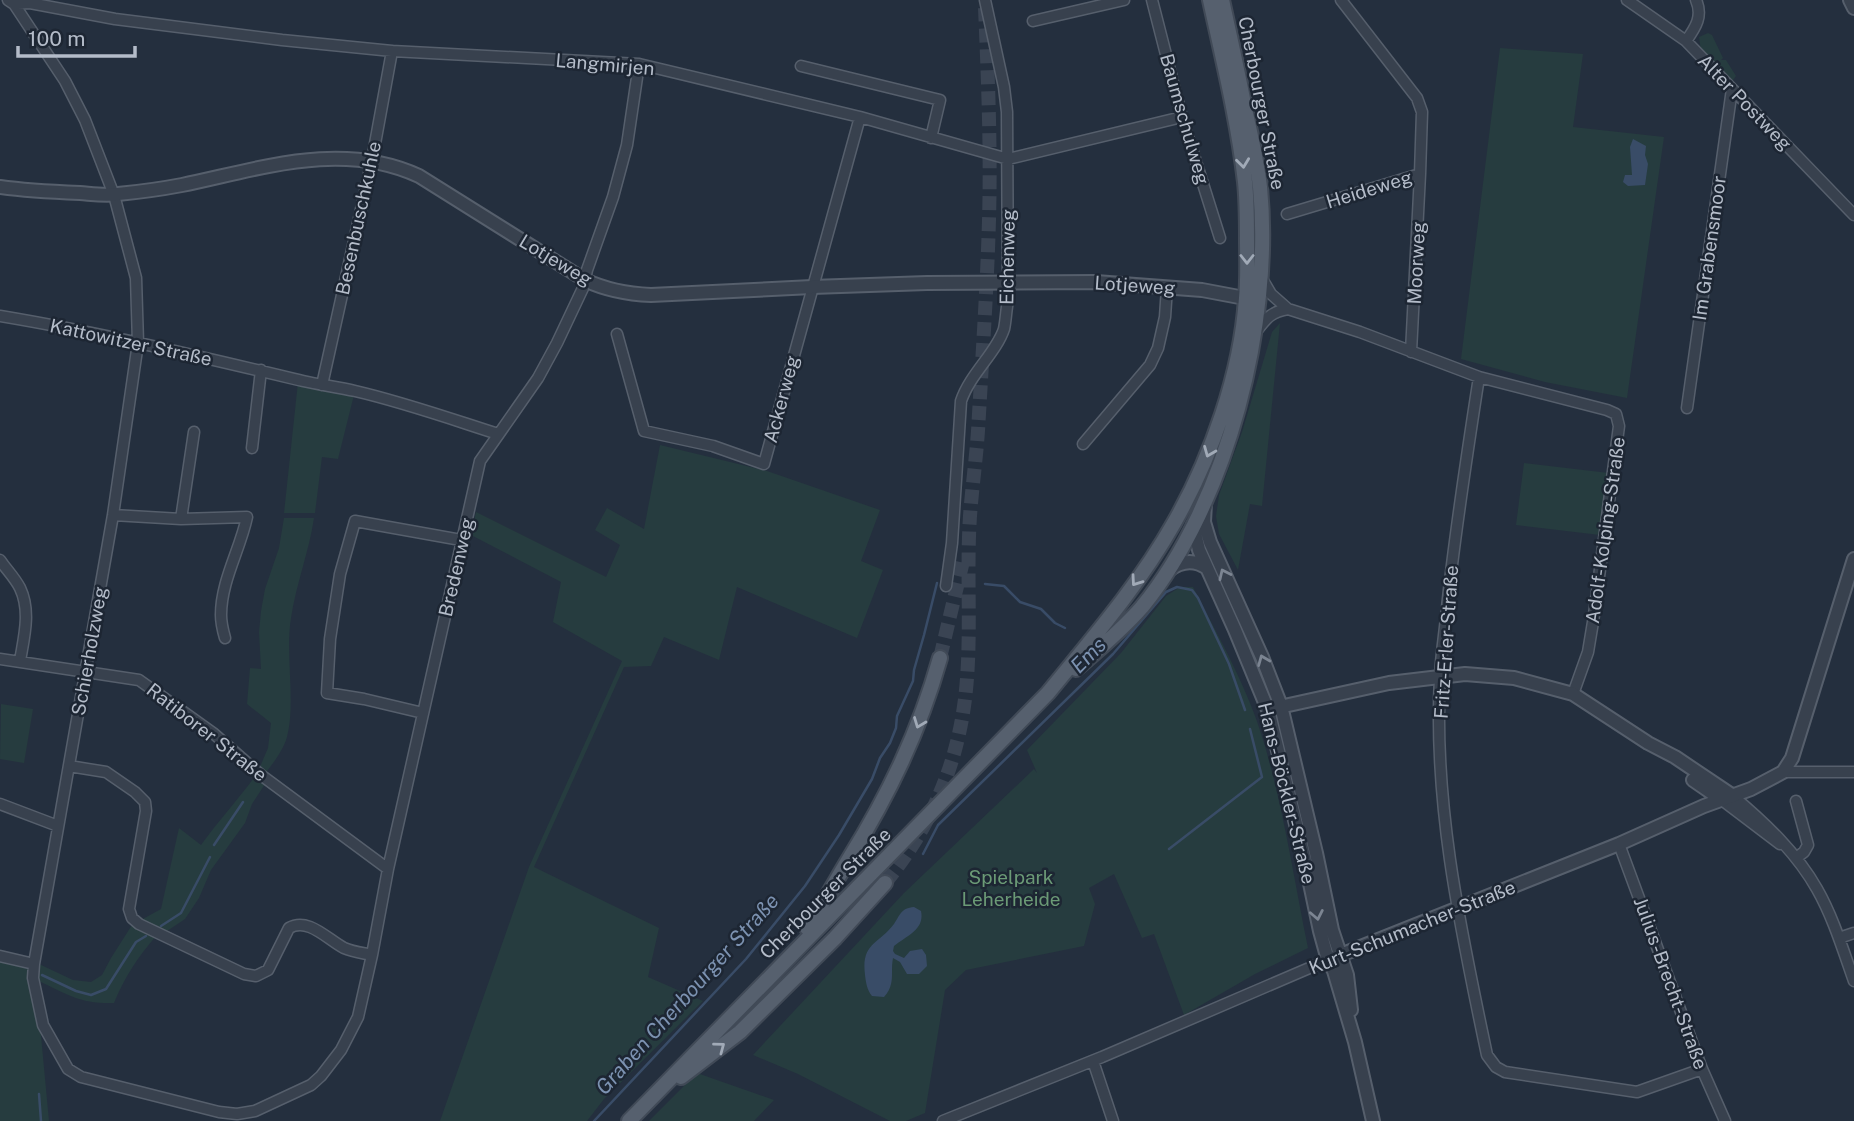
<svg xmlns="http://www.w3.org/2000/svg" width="1854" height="1121" font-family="'Public Sans',sans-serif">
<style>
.green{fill:#263c3f}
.water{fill:#394c67}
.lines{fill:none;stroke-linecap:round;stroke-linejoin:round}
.stream{stroke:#394c67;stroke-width:2.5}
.primary-tunnel{stroke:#3a4453;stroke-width:14;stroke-dasharray:14 7;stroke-linecap:butt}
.minor-casing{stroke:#565f6c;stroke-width:13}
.tertiary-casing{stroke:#565f6c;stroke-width:16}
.primary-casing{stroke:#414a57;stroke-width:18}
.minor{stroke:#38414e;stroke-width:10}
.tertiary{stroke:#38414e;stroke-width:12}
.primary{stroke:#56606e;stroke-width:14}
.oneway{stroke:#a1aab7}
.oneway2{stroke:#7c8592}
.labels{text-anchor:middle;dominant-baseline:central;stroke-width:5;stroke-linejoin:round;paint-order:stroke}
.street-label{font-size:19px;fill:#b4bcc9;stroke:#1d2633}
.park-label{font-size:19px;fill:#6b9a76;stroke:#1d2633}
.water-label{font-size:21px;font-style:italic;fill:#7c92b1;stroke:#1d2633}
</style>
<rect width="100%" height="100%" fill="#242f3e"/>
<path class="green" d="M1708,33L1712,35L1723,58L1721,60H1726L1736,76L1733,80L1728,81L1701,51L1699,37Z
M1500,48L1583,54L1573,127L1664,137L1627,398L1545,382L1461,359Z
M1280,323L1262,506L1250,504L1238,570L1219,534L1216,516L1219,495L1242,432L1272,332Z
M298,382L354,395L338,459L322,457L315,513H284Z
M660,445L767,471L880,510L861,561L883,570L857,638L737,587L719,660L664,637L651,666L624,667L534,867L659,928L648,977L703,1001L604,1099L587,1121H440L529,867L622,661L553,622L561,582L471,535L476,512L606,577L620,545L595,530L607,508L644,529Z
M1524,463L1609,473L1600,535L1516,525Z
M284,518H314C309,552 296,584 291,618C285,655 296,702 287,737C283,751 273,763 265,774L259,769L268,748L271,723L247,704L250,668L261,669L259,632L261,611L265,589L279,548Z
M1180,587H1193C1219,638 1248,688 1264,743C1284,810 1294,880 1308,948L1255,974L1184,1015L1154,934L1142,938L1114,874L1089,888L1095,904L1084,946L966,970L945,990L925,1113L906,1121H890L798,1074L753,1055L904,893L1034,769L1037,773L1027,750L1121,653L1166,596Z
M1,704L33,709L24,763L0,759Z
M256,775L265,784L252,804L245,823L211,870L199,898L185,919L167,931L141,920L161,909L179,828L201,845C218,821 238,800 256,775Z
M132,925L156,936C138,957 124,978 114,1003C81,1004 68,995 39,981V964L73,980L91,982L102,975L111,958Z
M0,959L32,967L40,1025L49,1121H0Z
M697,1073L774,1100L754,1121H649Z"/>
<path class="water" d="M1633,139L1646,146L1645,155L1648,164L1645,185L1628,186L1623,182L1625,175H1632L1630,147Z
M914,907L921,911C925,930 906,936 894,946L893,951L895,954L904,958L910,951L922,949L926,955L927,966L919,974H907L900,962L893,958C890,973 896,983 884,997L872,996C867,990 866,983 865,975C861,943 878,945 894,924C900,915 901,908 914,907Z"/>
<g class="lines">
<path class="stream" d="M985,584L1004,586L1020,602L1041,609L1055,623L1065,628
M214,845L243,802
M1169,849L1262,777L1250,729
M923,854L938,825L1113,654L1166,592L1177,587L1192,590L1198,598L1229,664L1245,710
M161,926L181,913L210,857
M42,975L76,991L91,995L106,989L136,942L146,936
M39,1094L41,1121
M594,1121L746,959L805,886L839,835L872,779L880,758L890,743L896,728L897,716L913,681L914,670L924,635L937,583"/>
<path class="primary-tunnel" d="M940,658L964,557
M885,883C919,841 944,795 957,742C976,668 965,592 970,516C972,488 976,460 978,431C982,361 987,290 989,220C991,149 988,79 985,8"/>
<g class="minor-casing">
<path id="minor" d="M8,0L14,4L65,81L85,120L114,195L136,278L138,343L113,515L34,964L33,978L43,1025L68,1069L81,1077L219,1112L237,1114L255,1111L311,1085L321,1076L341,1050L358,1017L372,955L388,869L480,461L538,378L557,343L583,288L587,270L613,197L627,145L639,64
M1152,0L1182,117L1220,238
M1627,0L1686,41L1854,215
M14,4L30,3L115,19L282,40L392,51L639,64L860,117L1008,159L1182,117
M1033,21L1124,0
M1686,41C1696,27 1703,16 1696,0
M801,66L940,100L931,138
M1287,214L1420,174L1422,112L1417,98L1341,0
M1261,277L1271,294L1288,309L1360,332L1479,377L1607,410L1616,414L1619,426L1593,622L1588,652L1573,694
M0,316C102,333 202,357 303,381C320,385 338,387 355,391C403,402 451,419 498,434
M1255,333C1266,319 1270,312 1288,309
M617,334L644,431L713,446L764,464L860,117
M1411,352L1420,174
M1479,377C1467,454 1455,531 1447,608C1445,631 1441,654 1440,677C1433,805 1461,931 1487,1055L1496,1067L1505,1072L1637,1092L1702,1069
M322,385L372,160L392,51
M1687,408L1732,89
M1083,444L1150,365L1158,348L1165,317L1167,287
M252,448L261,370
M113,515L181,519L247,517C240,550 221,581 221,615C221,622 223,631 225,638
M181,519L194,432
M0,560C6,569 15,578 20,588C31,611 24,637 20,661
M946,586L952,543L961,401C970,374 996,353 1004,329C1006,320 1006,310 1008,301L1007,112L1004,87L985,0
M0,659L139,680L213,733L261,775L388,869
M423,713L364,699L327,693L330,639L340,574L355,521L461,540
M69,766L106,772L135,792L145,802L146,811L129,909L132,918L139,924L244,974L256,976L268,970L289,928C308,917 327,939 344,948C353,952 363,953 372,955
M1783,772H1854
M1733,796C1765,823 1796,852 1817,889C1833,917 1843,950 1854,981
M1722,800L1780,844
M1796,801L1808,845L1804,852L1796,858
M0,804L58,826
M1619,844L1702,1069L1725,1121
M1839,938L1854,933
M0,956L34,964
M1093,1061L1113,1121
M943,1121L1102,1057L1328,960"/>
</g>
<g class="tertiary-casing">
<path id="tertiary" d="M1850,0L1854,8
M0,187C27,191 53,192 80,193C93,194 106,196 118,194C139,192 161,189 182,185C260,169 341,140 419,176L585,280C606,290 628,294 651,295L812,287L927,283L1096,282L1202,290L1255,300
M1205,503L1204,522L1210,542L1262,657L1281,706L1316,853L1332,930L1347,975L1351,1010
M1193,525L1199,550L1235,630L1268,710L1307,869L1320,931L1328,960L1334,971L1355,1042L1373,1121
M1169,570C1181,561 1194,559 1207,568
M1275,708L1389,683L1465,674L1514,678L1573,694L1648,743L1675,757L1733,796
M1693,780L1722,800
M1328,960L1619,844L1704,806L1751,789L1783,772L1792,758L1854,559"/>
</g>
<g class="primary-casing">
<path id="primary" d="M1076,669C1099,649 1122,630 1142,607C1228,501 1273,322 1260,187C1257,161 1251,135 1245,109C1238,73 1230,36 1222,0
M807,928C822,906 835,882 849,859C889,794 919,732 940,658
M681,1077L740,1032L835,938L885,883
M629,1121L1048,693C1092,639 1139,585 1174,523C1211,458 1241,374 1246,298C1248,279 1247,259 1247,240C1247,221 1247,201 1245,182C1238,121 1223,60 1210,0"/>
</g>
<use href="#minor" class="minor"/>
<use href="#tertiary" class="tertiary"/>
<use href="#primary" class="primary"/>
</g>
<defs><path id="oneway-chevron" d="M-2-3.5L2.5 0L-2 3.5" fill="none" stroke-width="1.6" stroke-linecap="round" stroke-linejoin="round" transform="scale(1.75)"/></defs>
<g class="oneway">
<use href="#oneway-chevron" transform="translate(1243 163) rotate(83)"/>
<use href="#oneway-chevron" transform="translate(1247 259) rotate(90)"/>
<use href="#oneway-chevron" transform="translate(1209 452) rotate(112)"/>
<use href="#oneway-chevron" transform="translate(1136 581) rotate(125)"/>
<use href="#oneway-chevron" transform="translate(919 723) rotate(111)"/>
<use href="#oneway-chevron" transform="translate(720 1047) rotate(-37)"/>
</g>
<g class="oneway2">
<use href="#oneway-chevron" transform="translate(1224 574) rotate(-115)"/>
<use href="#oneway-chevron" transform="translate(1263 660) rotate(-112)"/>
<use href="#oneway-chevron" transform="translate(1317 915) rotate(79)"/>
</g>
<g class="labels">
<g class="street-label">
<text transform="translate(605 64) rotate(5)">Langmirjen</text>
<text transform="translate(1745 102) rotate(46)">Alter Postweg</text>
<text transform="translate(1262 103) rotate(79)">Cherbourger Straße</text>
<text transform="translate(1185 119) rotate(74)">Baumschulweg</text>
<text transform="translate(1369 189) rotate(-17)">Heideweg</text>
<text transform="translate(358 218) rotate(-78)">Besenbuschkuhle</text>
<text transform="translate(1709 248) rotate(-82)">Im Grabensmoor</text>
<text transform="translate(1007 257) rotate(-89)">Eichenweg</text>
<text transform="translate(556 260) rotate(31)">Lotjeweg</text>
<text transform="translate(1416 263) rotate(-87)">Moorweg</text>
<text transform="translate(1135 285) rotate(4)">Lotjeweg</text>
<text transform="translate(131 342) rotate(12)">Kattowitzer Straße</text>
<text transform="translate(781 399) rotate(-75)">Ackerweg</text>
<text transform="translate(1605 530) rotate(-82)">Adolf-Kolping-Straße</text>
<text transform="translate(456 567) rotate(-77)">Bredenweg</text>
<text transform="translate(1446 642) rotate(-86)">Fritz-Erler-Straße</text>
<text transform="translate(89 651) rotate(-80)">Schierholzweg</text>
<text transform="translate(207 732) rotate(38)">Ratiborer Straße</text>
<text transform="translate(1287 793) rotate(76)">Hans-Böckler-Straße</text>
<text transform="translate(825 893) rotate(-45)">Cherbourger Straße</text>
<text transform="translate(1412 927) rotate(-22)">Kurt-Schumacher-Straße</text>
<text transform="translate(1671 983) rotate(70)">Julius-Brecht-Straße</text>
</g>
<g class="park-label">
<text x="1011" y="877">Spielpark<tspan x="1011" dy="22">Leherheide</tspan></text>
</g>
<g class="water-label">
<text transform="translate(1088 655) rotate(-45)">Ems</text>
<text transform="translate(687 994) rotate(-48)">Graben Cherbourger Straße</text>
</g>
</g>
<path d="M18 46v10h117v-10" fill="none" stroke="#b4bcc9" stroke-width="3.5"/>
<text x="28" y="46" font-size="21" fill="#b4bcc9" stroke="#1d2633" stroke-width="5" paint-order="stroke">100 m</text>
</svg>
